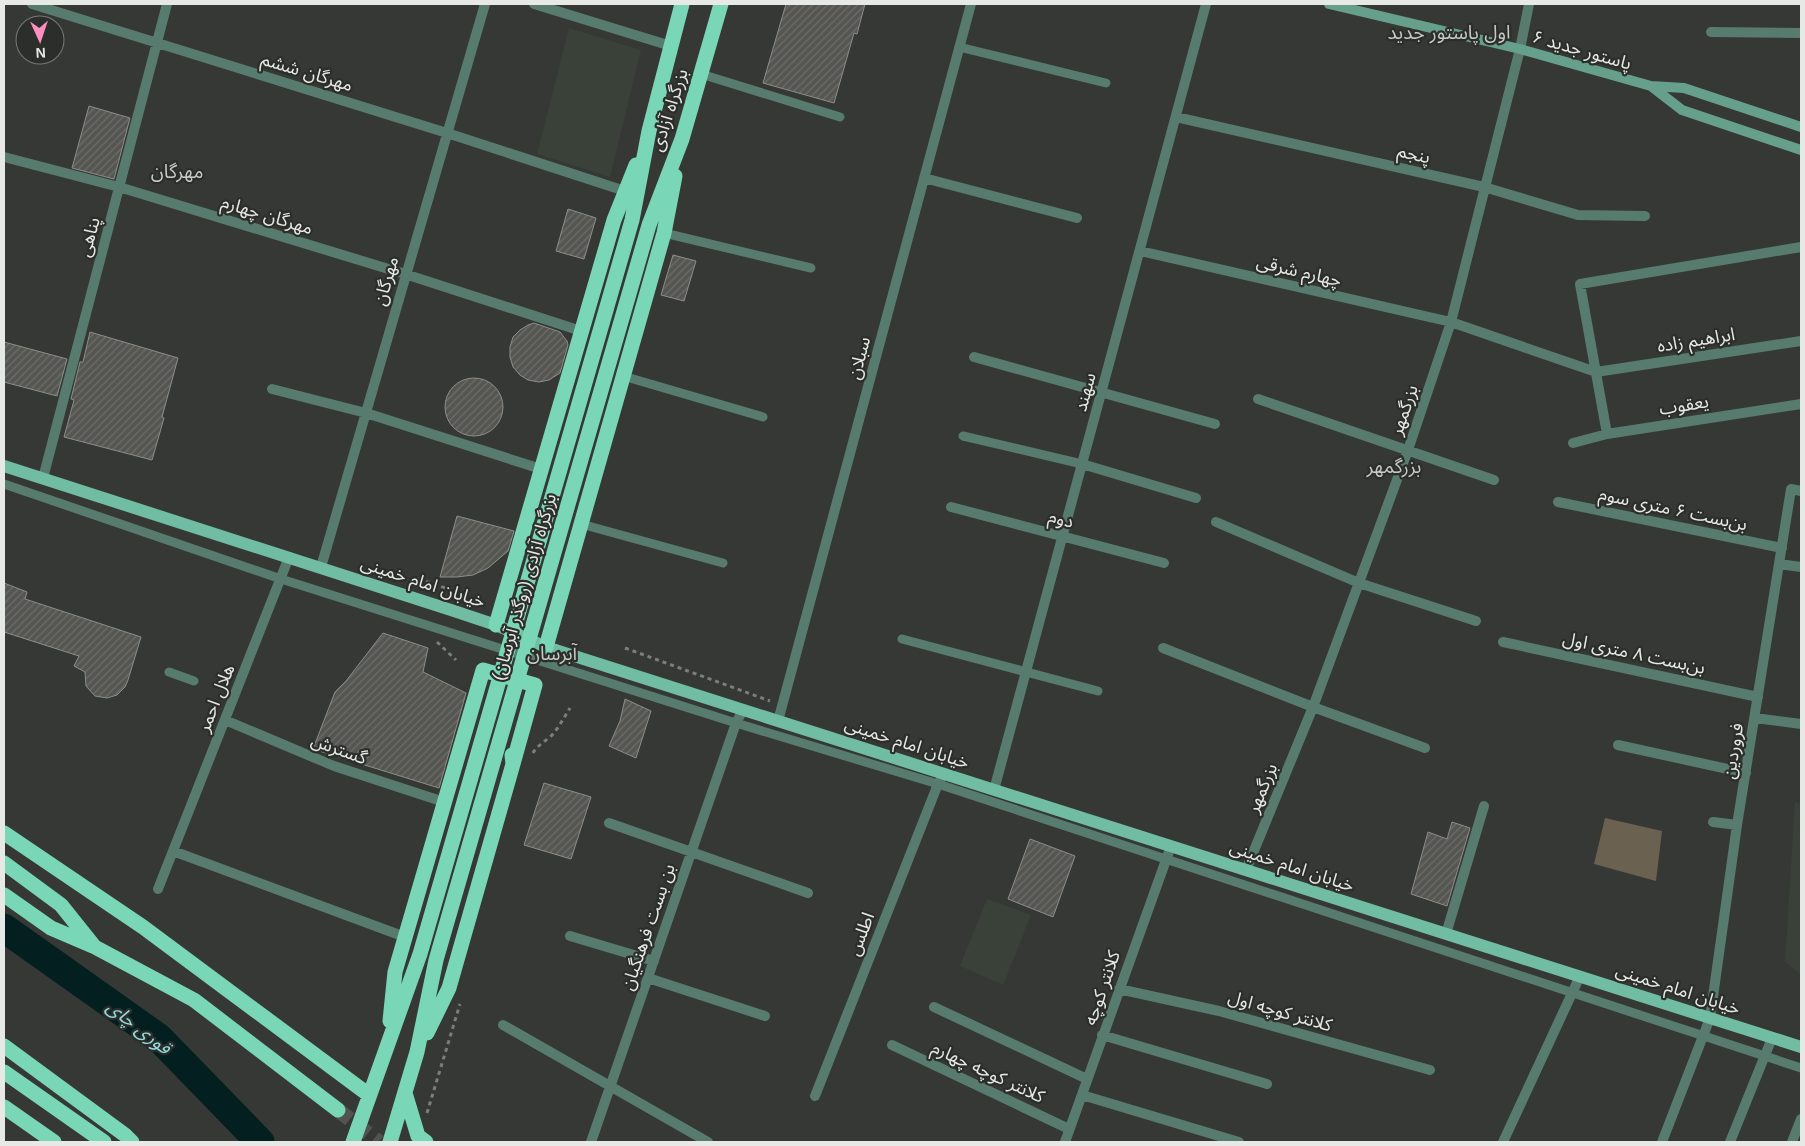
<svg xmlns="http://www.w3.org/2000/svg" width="1805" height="1146" font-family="Arial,'Noto Sans Arabic',sans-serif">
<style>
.built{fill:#3a4139}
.grass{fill:#6a6151}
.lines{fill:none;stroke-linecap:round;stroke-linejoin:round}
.river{stroke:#041f20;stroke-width:29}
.building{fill:url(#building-hatch);stroke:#8d8e89}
.highway-tunnel{stroke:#505350;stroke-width:15;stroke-dasharray:15 8;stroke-linecap:butt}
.path{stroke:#7b7e7b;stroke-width:3;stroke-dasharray:4 4;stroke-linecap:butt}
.lane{stroke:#577b6e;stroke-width:9}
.street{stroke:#577b6e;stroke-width:10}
.secondary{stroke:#66a08c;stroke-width:10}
.primary{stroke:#70bda3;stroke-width:12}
.highway{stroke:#79d7b7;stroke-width:15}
.labels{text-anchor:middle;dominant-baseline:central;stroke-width:4.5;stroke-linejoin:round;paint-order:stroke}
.street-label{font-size:18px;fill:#e7e9e6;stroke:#2b2e2b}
.neighbourhood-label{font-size:19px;fill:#c6cac5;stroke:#2b2e2b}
.water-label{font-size:19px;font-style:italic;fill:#92d9dc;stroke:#2b2e2b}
</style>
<defs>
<pattern id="building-hatch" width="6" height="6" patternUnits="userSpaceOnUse" patternTransform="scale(1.25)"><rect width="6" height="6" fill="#555651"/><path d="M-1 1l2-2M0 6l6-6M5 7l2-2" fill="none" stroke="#6d6e6a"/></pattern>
</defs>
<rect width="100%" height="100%" fill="#353835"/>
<path class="built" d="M569,28L641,50L610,177L537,154Z
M1795,802L1801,804V975L1785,962Z
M987,899L1031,915L1003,985L960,966Z"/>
<path class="grass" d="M1605,818L1662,831L1656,881L1594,864Z"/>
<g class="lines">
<path class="river" d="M4,928L159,1038L260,1142"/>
</g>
<path class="building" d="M786,4H865L857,34L854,33L834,103L763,83Z
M89,106L130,118L114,179L72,168Z
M568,209L596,218L584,259L556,251Z
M673,255L696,261L684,301L661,295Z
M534,323L560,332L567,341L568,345L560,373L549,380L539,382L528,380L520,375L513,367L510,357V347L513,337L520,330L528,325Z
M90,332L178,358L162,417L164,418L152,460L64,437L74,400L71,399L80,362H83Z
M4,342L67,359L57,396L4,382Z
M445 407a29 29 0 1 1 58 0a29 29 0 1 1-58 0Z
M457,516L514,531L508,551L488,568L473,575L457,577H440Z
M4,583L27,592L25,599L141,637L128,680L125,687L117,695L107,698L95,696L86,686L85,672L74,666L79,656L4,632Z
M383,633L428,648L423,672L466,693L439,788L313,749L335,692L346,681Z
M625,699L651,711L636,758L609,746L620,721Z
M544,783L591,797L571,859L524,845Z
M1452,822L1470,828L1447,906L1411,894L1428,832L1447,839Z
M1030,839L1075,856L1053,917L1008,899Z"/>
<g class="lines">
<path class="highway-tunnel" d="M338,1110L379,1142"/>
<path class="path" d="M416,587L419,579L451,590
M437,642L456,660
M625,648L770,701
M533,753C537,745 548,740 554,733C560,725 565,716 570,708
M427,1113L460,1004"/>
<path class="lane" d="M959,47L1106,83
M701,74L840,117
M664,233L811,268
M623,376L763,417
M963,436L1082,464
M4,484L281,579L736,723L938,784L1801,1068
M581,524L723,563
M902,639L1098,691
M169,672L194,681"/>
<path class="street" d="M32,4L447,133L625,191
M534,4L671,46
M1711,32L1801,33
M1176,117L1484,187L1578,215L1645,216
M4,157L119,187L405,274L581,331
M924,178L1077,218
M1140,251L1451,322L1596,372L1801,341
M974,357L1215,424
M272,389L366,413L541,469
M1258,399L1494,480
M1607,434L1580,284L1801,247
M1573,443L1607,434L1801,404
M1082,464L1196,498
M43,478L167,4
M1558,502L1782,548
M951,507L1164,563
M1216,522L1359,583L1476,621
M1779,564L1801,567
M321,567L485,4
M1503,642L1758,697
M1163,648L1313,707L1425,748
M1755,718L1801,724
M225,720L334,766L444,802
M778,721L971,4
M1618,745L1746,773
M994,790L1206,4
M1713,822L1737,825
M609,823L808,893
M173,851L405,937
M1246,870L1313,707L1408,450L1451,322L1520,49L1529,4
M158,889L289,557
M1446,934L1484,806
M570,936L654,961
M648,978L765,1016
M1119,989L1219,1011L1430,1070
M934,1007L1087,1079
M503,1025L708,1142
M1102,1035L1267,1084
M892,1045L1069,1129
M1082,1095L1239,1142
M815,1096L938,784L944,774
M591,1142L736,723L743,710
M1065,1142L1171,846
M1503,1142L1580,976
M1662,1142L1710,1018L1737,825L1791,489L1801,491
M1730,1142L1772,1038
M1792,1142L1801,1119"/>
<path class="secondary" d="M1329,4L1520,49L1651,86L1684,88L1801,127
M1651,86L1682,110L1801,150"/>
<path class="primary" d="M4,466L454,611L496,625L546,647L1801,1047"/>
<path class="highway" d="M496,625L614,220L636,165
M546,647L664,233L675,176
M4,833L143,927L369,1095
M4,863L61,905L93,945
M4,895L51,928L93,946L194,1000L338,1110
M390,1021L395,972L483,670L535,685L513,764
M427,1033L449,988L513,764L512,755
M4,1046L125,1135L132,1142
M4,1072L104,1142
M405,1093L418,1136L426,1142
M4,1107L54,1142
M353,1142L420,954L632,220L649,131L682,4
M390,1142L417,1052L436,960L649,225L682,139L721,4"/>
</g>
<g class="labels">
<g class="street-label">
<text transform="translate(1582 50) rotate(16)">پاستور جدید ۶</text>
<text transform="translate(307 72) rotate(17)">مهرگان ششم</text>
<text transform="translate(669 110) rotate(-72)">بزرگراه آزادی</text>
<text transform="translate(1414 154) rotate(13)">پنجم</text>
<text transform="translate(267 215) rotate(17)">مهرگان چهارم</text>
<text transform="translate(89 237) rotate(-75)">پناهی</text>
<text transform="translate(1299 271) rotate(13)">چهارم شرقی</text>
<text transform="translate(386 281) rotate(-74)">مهرگان</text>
<text transform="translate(1696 340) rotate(-9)">ابراهیم زاده</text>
<text transform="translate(859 358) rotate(-75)">سبلان</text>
<text transform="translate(1085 392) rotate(-75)">سهند</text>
<text transform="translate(1684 405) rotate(-9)">یعقوب</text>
<text transform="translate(1404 410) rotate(-71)">بزرگمهر</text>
<text transform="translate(1673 509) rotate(12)">بن‌بست ۶ متری سوم</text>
<text transform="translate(1061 519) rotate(15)">دوم</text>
<text transform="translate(423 582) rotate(18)">خیابان امام خمینی</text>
<text transform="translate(524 587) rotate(-74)">بزرگراه آزادی (روگذر آبرسان)</text>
<text transform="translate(1634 653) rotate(12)">بن‌بست ۸ متری اول</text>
<text transform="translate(216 698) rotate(-68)">هلال احمر</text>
<text transform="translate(907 743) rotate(18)">خیابان امام خمینی</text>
<text transform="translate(339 749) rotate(20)">گسترش</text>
<text transform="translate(1733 751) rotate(-81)">فروردین</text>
<text transform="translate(1262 788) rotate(-67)">بزرگمهر</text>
<text transform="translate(1292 866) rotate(18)">خیابان امام خمینی</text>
<text transform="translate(648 927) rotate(-71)">بن بست فرهنگیان</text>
<text transform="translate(861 934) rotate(-69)">اطلس</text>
<text transform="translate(1102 988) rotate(-71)">کلانتر کوچه</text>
<text transform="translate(1678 989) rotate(18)">خیابان امام خمینی</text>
<text transform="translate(1280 1011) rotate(16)">کلانتر کوچه اول</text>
<text transform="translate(988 1072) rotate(25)">کلانتر کوچه چهارم</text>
</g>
<g class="neighbourhood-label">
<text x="1449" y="32">اول پاستور جدید</text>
<text x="177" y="171">مهرگان</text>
<text x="1394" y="466">بزرگمهر</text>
<text x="552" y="653">آبرسان</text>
</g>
<g class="water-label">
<text transform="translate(139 1027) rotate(38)">قوری چای</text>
</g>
</g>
<rect width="1805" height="1146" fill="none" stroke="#e7e9e6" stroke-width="10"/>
<g transform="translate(40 40) rotate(177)"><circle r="24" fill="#2b2e2b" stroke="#767976"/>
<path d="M0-4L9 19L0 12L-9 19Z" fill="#fd8ebe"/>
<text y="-8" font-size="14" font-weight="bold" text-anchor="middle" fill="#e7e9e6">N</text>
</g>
</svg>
